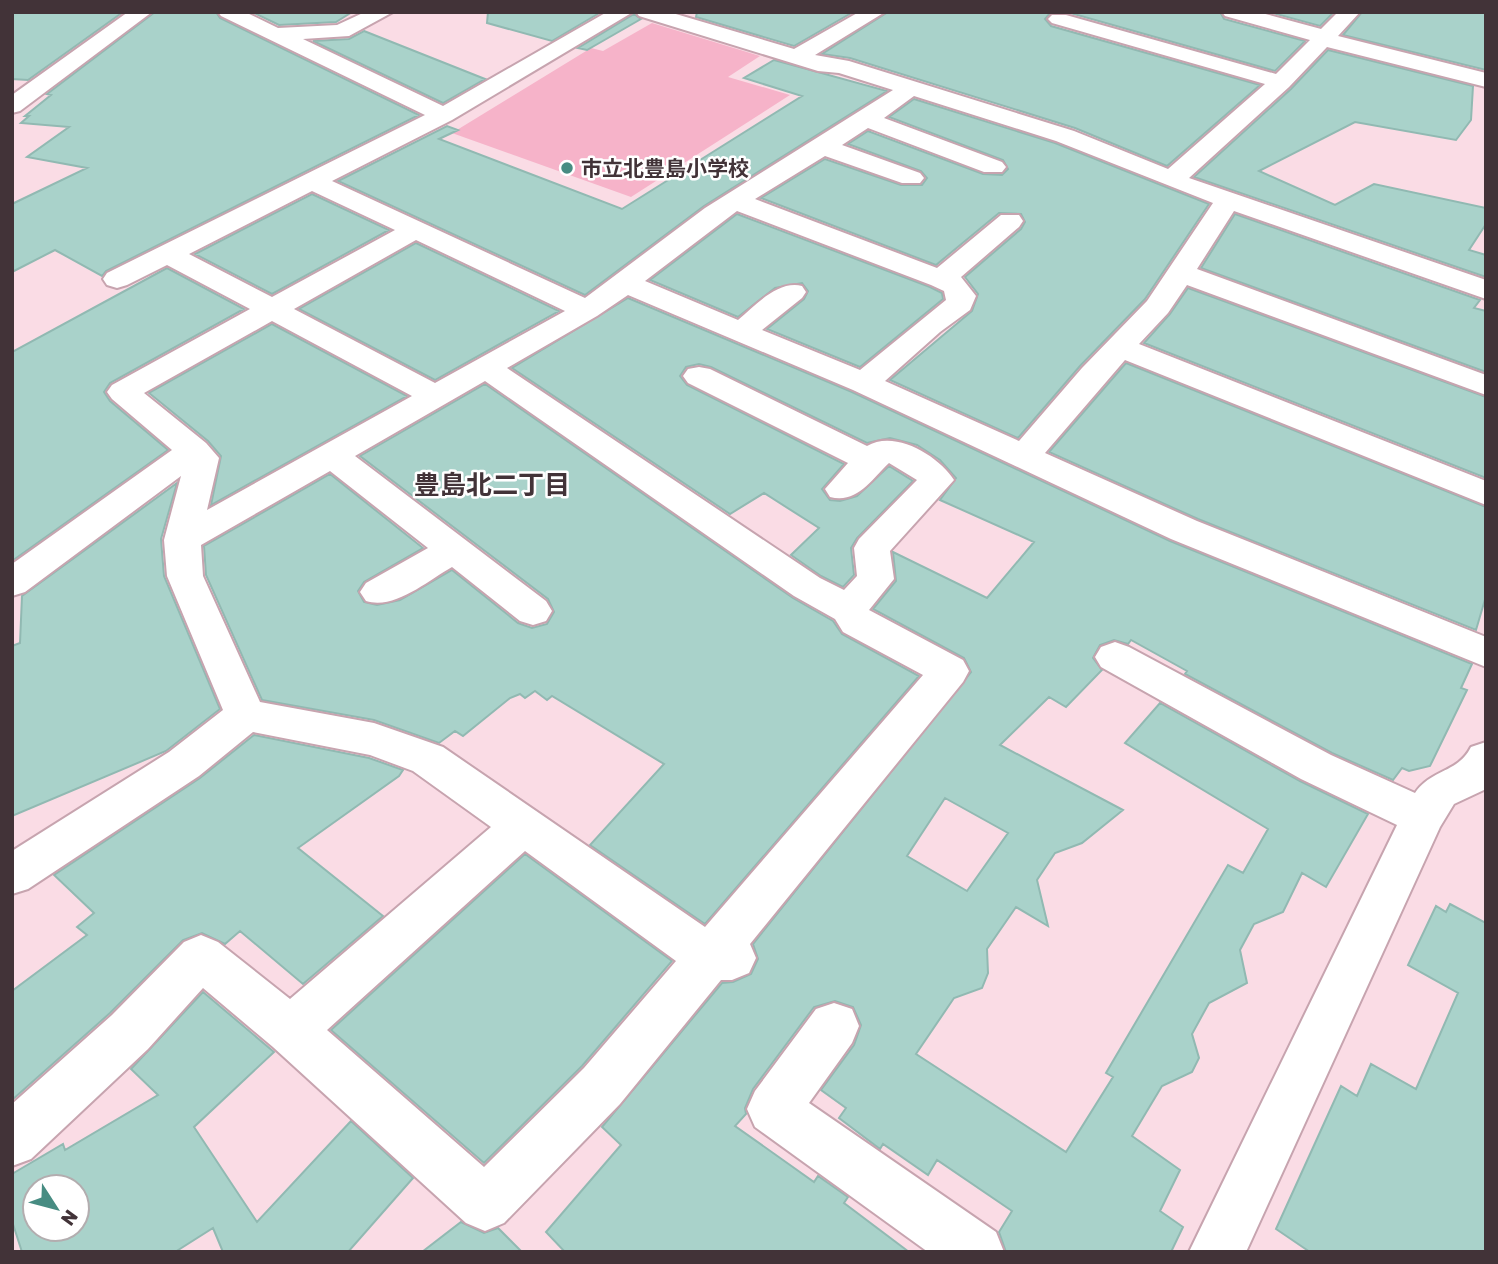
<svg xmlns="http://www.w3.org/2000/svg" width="1498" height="1264" font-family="Rubik,'Noto Sans JP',sans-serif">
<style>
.green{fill:#f6b3c9}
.building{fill:#a9d2ca;stroke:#91b9b2;stroke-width:2;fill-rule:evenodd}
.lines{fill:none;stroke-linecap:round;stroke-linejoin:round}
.minor-casing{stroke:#c7a4af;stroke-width:4}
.minor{fill:#fff;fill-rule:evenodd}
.poi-dot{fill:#478c82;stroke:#fff;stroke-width:2.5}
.labels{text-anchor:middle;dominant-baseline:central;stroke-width:5;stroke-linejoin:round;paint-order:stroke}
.far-poi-label{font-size:21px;font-weight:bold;fill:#423338;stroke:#fff;text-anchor:start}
.neighbourhood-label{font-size:26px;font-weight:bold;fill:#423338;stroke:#fff}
</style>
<rect width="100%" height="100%" fill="#fadce5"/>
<path class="green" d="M652,23L760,56L728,77L790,95L631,197L452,133L591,48L603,51Z"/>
<path class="building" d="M12,12H123L28,80L12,79Z
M155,12H216L220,18L419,115L106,271L102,276L55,250L12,272V204L87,168L27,157L69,127L21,123L29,116H25L51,95L47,94Z
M252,12H352L336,22L279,25Z
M488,12H601L552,41L487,23Z
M697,12H853L794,46L696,17Z
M888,12H1220L1224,19L1305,41L1275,71L1067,12L1050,13L1045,19L1051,26L1260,85L1167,166L1075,128L850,58L822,54Z
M1269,12H1334L1320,26Z
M1362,12H1486V70L1343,35Z
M634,14L641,19L587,50L578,48Z
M364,31L485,79L443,103L313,41L349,39Z
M1328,50L1473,86L1471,120L1456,140L1355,122L1259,171L1335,205L1374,184L1486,208V224L1469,250L1486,255V277L1194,177L1291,89Z
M774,60L887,91L704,206L585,295L338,181L447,126L458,130L439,139L622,209L802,96L744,78Z
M914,99L1055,143L1209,204L1145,299L1080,366L1018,438L890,380L972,311L978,294L965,277L1021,229L1025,222L1021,214L999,213L936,265L761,198L825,159L901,185H922L927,178L921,171L848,144L868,131L983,174L1002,175L1008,169L1003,160L889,117Z
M312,194L389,230L272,294L195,254Z
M737,214L930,287L942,293L943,299L860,367L767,329L804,299L808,291L802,283L775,288L738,317L650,280Z
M1235,214L1480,300L1474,308L1486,311V372L1201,268Z
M416,243L559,311L435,380L299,309Z
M167,268L244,309L110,383L104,392L110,401L168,450L12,561V352Z
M1188,288L1486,397V478L1144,343L1170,314Z
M628,298L852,392L1170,541L1472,664L1461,688L1467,690L1430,766L1409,771L1402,768L1393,780L1332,753L1185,674L1187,671L1131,640L1128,644L1114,640L1100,645L1093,658L1102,670L1066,707L1049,697L1000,745L1123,810L1082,843L1055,853L1037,880L1048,926L1016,907L987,949L988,973L982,988L954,998L916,1054L1066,1152L1113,1077L1106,1073L1228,865L1243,873L1268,829L1125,743L1160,703L1300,781L1368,814L1326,887L1302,873L1283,912L1254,924L1240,950L1247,983L1209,1003L1192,1034L1199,1058L1192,1072L1162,1086L1132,1136L1180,1170L1160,1211L1183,1227L1171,1252H1006L999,1232L1012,1211L937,1160L928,1175L883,1144L880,1149L839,1118L846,1108L821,1090L854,1045L861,1025L853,1007L835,1001L814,1007L753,1089L745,1108L746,1114L735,1126L814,1182L818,1176L848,1197L844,1203L909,1252H565L546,1232L621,1145L602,1127L722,983L733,982L751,974L758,959L753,944L971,672L964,658L873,609L896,581L893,552L987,598L1034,542L940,500L956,478L940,460L917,445L890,438L867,443L711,367L699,364L686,367L680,376L687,385L844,464L822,489L830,500L840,501L857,496L889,466L913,481L857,538L851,548L854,575L843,587L821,576L791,555L819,528L764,493L730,514L512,368ZM945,798L1008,833L967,891L907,856Z
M272,324L407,396L211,505L221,456L208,441L149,393Z
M1126,363L1486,507V596L1476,630L1198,519L1049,452Z
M485,384L793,598L833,621L842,634L919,676L705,924L590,845L664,764L552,696L547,700L535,691L525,698L520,694L510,698L463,736L455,731L439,743L374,720L262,700L206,575L204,546L330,474L423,548L364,582L358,591L364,602L377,605L400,600L452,570L518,623L532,628L547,624L554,612L548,599L360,456Z
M177,483L161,539L164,576L220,709L166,751L12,816V646L20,643L22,596Z
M254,735L369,758L403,770L399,776L298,848L383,916L303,984L240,931L225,944L202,933L183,940L110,1013L12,1100V991L87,935L77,927L94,913L54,875L200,778Z
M525,854L672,961L582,1066L484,1163L331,1030Z
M1450,904L1486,923V1252H1310L1276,1229L1341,1086L1357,1096L1371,1064L1416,1089L1458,993L1408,965L1436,906L1446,912Z
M203,992L274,1052L194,1127L257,1222L351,1121L413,1178L348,1252H223L213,1228L175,1252H22L12,1221V1174L63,1144L65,1150L158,1095L131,1069ZM35,1187H77V1229H35Z
M461,1222L484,1233L498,1228L522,1252H422Z"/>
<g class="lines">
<g class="minor-casing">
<path id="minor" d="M128,12H152L20,111L12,113V95Z
M218,12H245L278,28L337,25L365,12H393L349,36L303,39L443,106L607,12H633L452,120L332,181L585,298L705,208L893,90L839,73L818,71L639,16L636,12H669L794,49L859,12H885L815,55L849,61L1074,131L1168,169L1265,84L1052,23L1048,19L1052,15H1066L1276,74L1310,40L1225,16L1222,12H1258L1321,29L1338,12H1360L1338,36L1486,73V87L1327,47L1289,87L1189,178L1486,280V299L1234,211L1197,269L1486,375V395L1187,285L1168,313L1139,344L1486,481V505L1125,360L1045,453L1197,521L1486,637V667L1171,539L853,390L628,295L597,316L507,368L820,578L844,590L857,576L854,548L859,539L917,480L889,463C871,480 857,504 830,497L825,489L848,463L688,383L683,376L688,369L699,367L710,369L867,446C895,429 939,456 954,480L890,551L894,579L869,610L963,660L969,671L963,682L750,944L756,958L749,973L732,980H721L620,1104L504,1223L485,1231L466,1223L273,1047L203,988L148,1049L31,1159L12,1166V1104L112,1015L184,942L201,935L218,942L290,999L491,827L413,771L370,755L253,732L199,776L28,889L12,894V851L169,752L223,710L167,576L164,540L181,476L25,592L12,596V564L172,450L112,399L107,392L112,385L250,309L167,265L127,285L117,288L107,285L103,279L107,273L425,115L221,16ZM914,96L1056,141L1213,203L1147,301L1082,368L1019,441L885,381L940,332L970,310L976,296L961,277L1019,227L1023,221L1019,215H1001L937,268L755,199L825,156L902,183H920L924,178L920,173L842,145L868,128L984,172H1002L1006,167L1002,162L884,118ZM312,191L395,230L272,297L189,254ZM737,211L931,285L944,291L946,300L860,370L762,330L802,298L806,292L802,286C778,280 756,305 738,320L645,281ZM416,240L565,311L435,383L294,309ZM272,321L412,396L207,510L219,458L206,443L144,393ZM485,381L794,596L835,619L843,632L923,675L705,927L443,747L374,723L260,702L203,576L201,545L330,471L428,548L366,583L360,592L366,601C395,610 427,581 452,567L520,621L533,625L546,621L552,611L546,601L355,456ZM525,851L676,961L584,1068L484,1167L327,1030Z
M1115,642L1129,647L1331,755L1415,793C1431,769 1458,773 1471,747L1486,742V789L1454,804L1440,827L1246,1252H1189L1397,825L1301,779L1101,667L1095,657L1101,647Z
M834,1003L852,1009L859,1026L852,1043L809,1103L996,1232L1004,1252H928L755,1127L747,1109L755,1091L816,1009Z"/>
</g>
<use href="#minor" class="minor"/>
</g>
<circle class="poi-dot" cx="567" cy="168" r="7"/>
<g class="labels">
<g class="far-poi-label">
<text x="581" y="168">市立北豊島小学校</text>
</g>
<g class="neighbourhood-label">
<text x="492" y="485">豊島北二丁目</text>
</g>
</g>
<rect width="1498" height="1264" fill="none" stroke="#423338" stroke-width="28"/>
<g transform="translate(56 1208) rotate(126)"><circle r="33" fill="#ffffff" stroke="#b3adaf" stroke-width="2"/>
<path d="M0-5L12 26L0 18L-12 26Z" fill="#478c82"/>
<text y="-10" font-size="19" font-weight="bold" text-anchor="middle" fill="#423338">N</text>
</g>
</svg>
